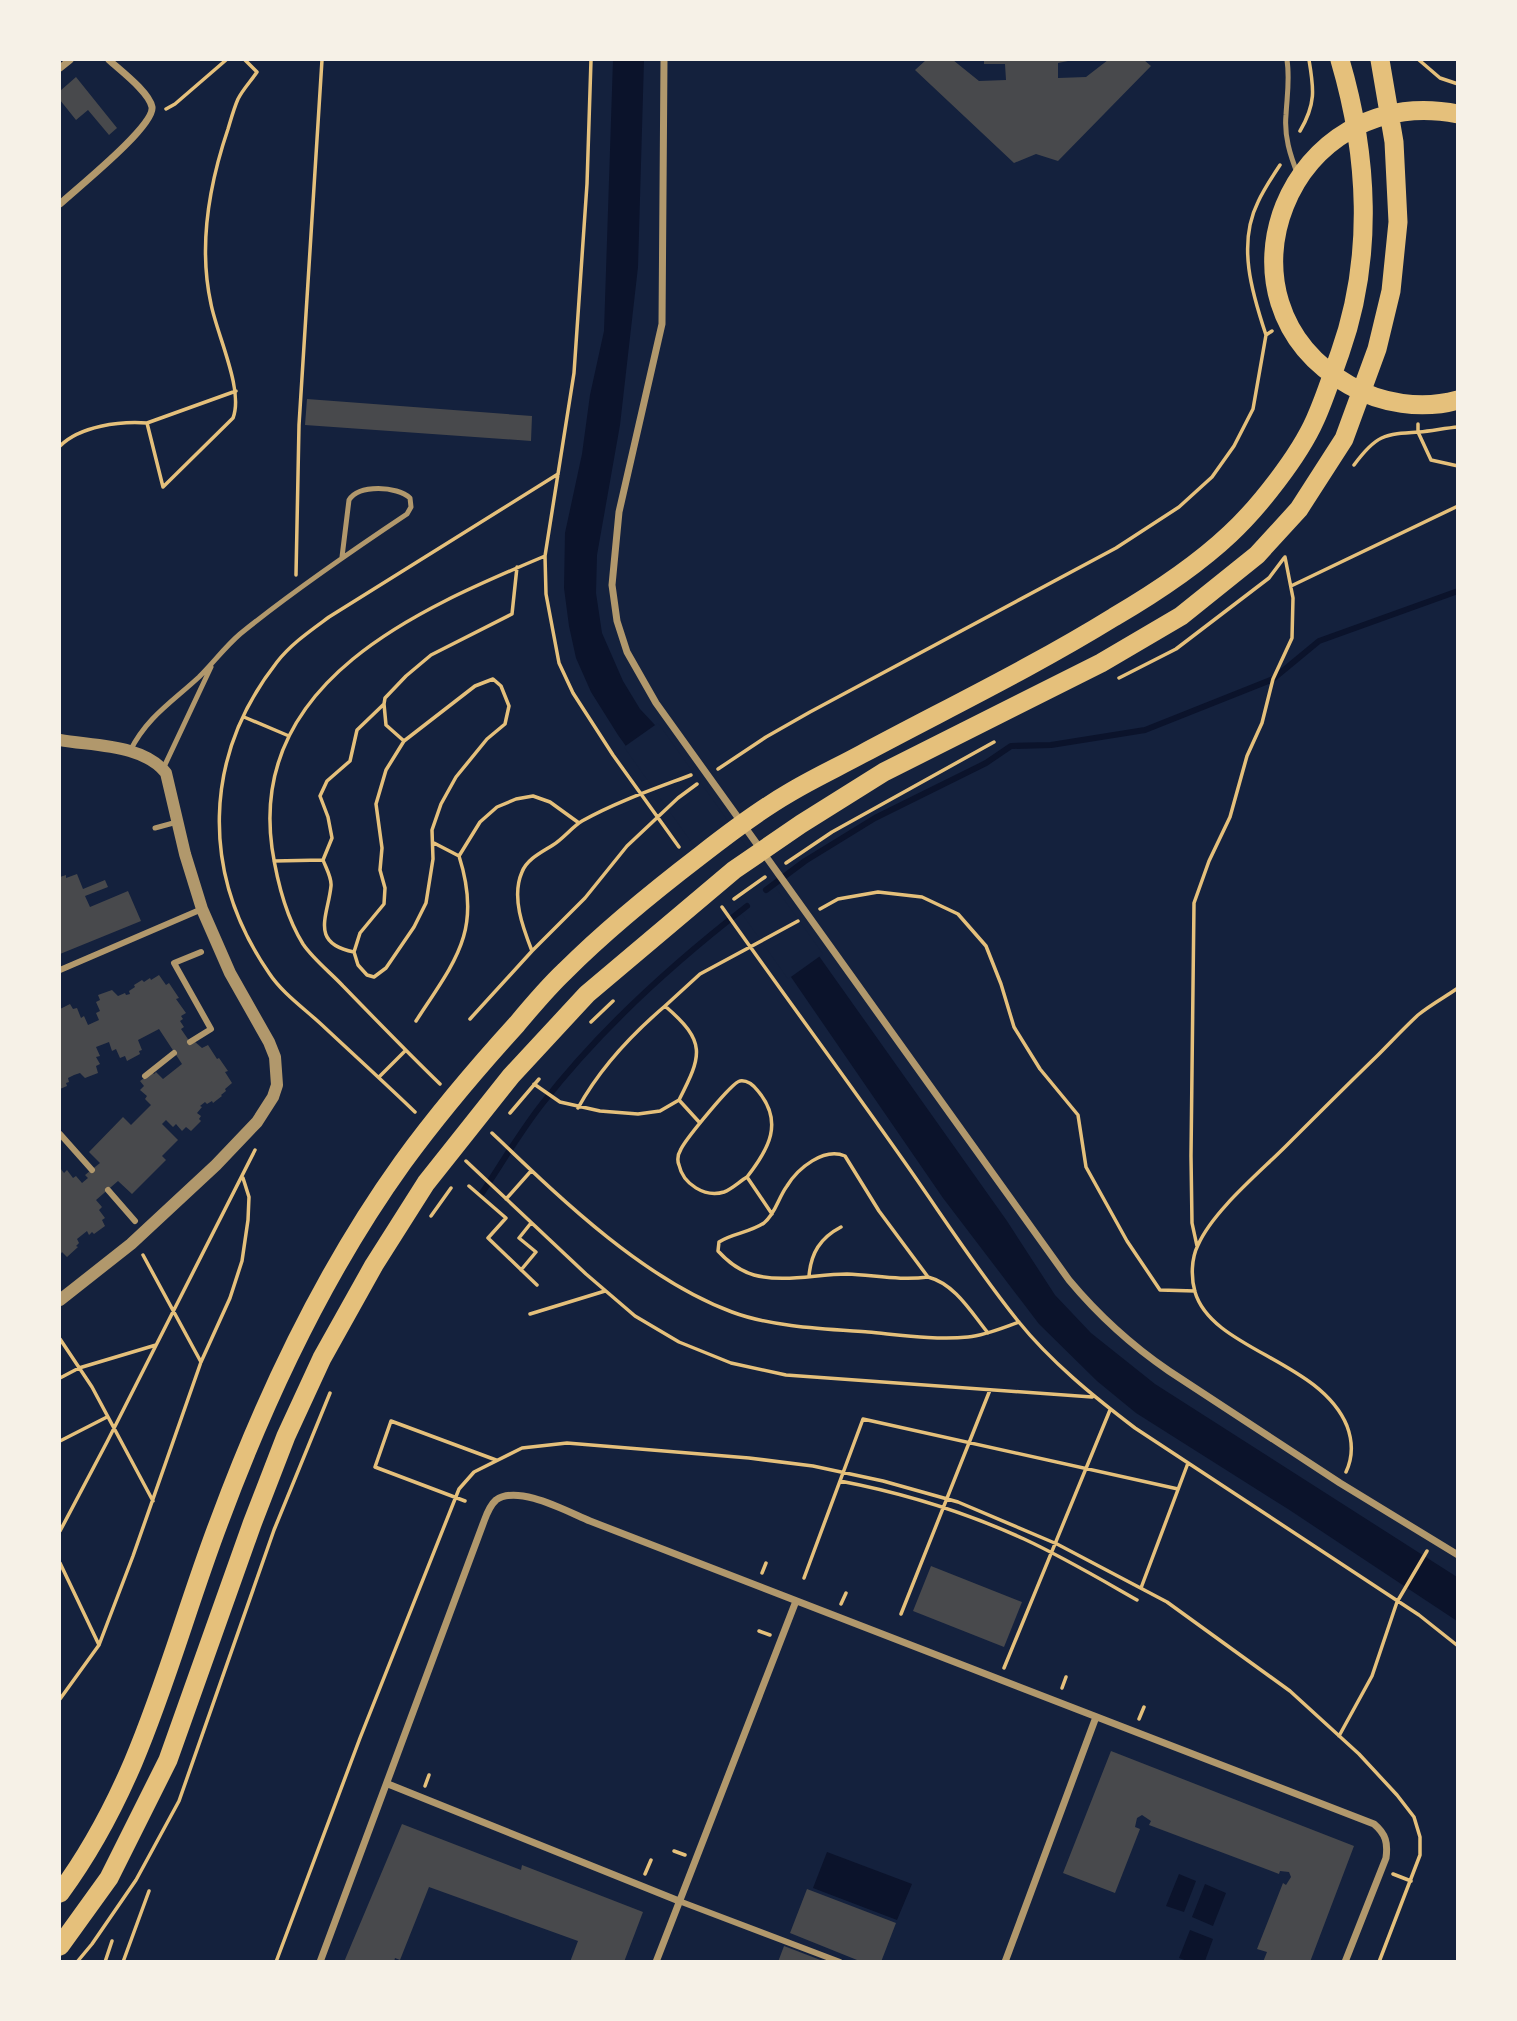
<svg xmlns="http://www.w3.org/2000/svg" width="1517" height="2021" font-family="'Open Sans',sans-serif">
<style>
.water{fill:#0b132b}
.pier{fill:#14213d}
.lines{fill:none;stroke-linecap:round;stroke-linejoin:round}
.stream{stroke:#0b132b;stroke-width:6}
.building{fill:#48494c}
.path{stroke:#e5c07b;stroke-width:3.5}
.service{stroke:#b1986c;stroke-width:5}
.pedestrian{stroke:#b1986c;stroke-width:6}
.minor{stroke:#b1986c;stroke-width:7}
.tertiary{stroke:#b1986c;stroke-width:12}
.trunk{stroke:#e5c07b;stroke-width:19}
</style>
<rect width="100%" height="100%" fill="#14213d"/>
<path class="water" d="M613,60H644L638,267L620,425L597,555L596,593L602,633L623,681L640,709L655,725L1007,1221L1055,1295L1091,1333L1155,1384L1457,1577V1621L1288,1509L1136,1413L1097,1381L1039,1324L943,1198L791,977L618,735L591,692L576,658L569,626L564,588L565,533L582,454L590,395L604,331Z
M827,1852L912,1884L897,1920L813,1888Z
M1179,1874L1196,1881L1184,1912L1166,1906Z
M1205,1884L1226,1893L1213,1926L1192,1917Z
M1190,1930L1213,1939L1205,1961H1187L1179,1958Z"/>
<path class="pier" d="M658,723L823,954L788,979L624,747Z"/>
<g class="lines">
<path class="stream" d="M766,890L805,861L875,818L986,763L1011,746L1051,745L1145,730L1273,679L1319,641L1458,591
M482,1193C502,1163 520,1132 542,1104C601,1028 672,964 747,906"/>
</g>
<path class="building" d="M926,60H953L979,81L1006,80L1005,64H984V60H1073L1058,63V78L1086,77L1108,60H1144L1151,66L1058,161L1036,154L1014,163L915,70Z
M76,77L117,128L109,135L88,110L76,120L60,100V91Z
M307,399L532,416L531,441L305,425Z
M77,874L83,889L105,880L108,887L85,896L90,907L128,891L141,921L60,954V877L66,875V878Z
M159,975L166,985L169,983L179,998L176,999L186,1013L181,1016L183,1019L180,1021L184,1027L181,1029L190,1042L194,1041L202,1048L208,1045L217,1059L219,1058L228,1071L225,1072L232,1083L225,1089L226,1091L221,1095L222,1096L213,1103L212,1101L207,1104L205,1102L200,1106L202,1107L197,1113L201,1116L199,1119L201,1121L191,1131L186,1127L182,1131L176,1124L173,1127L166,1120L162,1124L178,1140L162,1156L166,1160L132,1194L118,1181L96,1200L102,1207L99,1210L105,1218L102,1220L105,1226L94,1234L92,1232L89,1235L87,1231L77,1239L79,1243L76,1246L78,1247L67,1257L62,1252L60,1255V1168L64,1173L67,1170L73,1178L76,1176L82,1183L88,1178L85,1175L100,1163L89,1152L123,1117L131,1125L151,1105L145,1099L147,1096L140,1090L144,1086L140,1081L152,1072L154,1074L156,1072L163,1079L182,1064L159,1029L138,1040L142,1050L139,1051L140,1054L127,1061L125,1056L120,1058L116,1049L112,1051L109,1042L96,1047L100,1056L96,1057L100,1064L96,1066L98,1073L85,1078L80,1073L74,1075L68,1078L69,1082L66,1083L67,1086L60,1089V1009L70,1004L73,1009L77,1008L81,1018L84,1016L88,1025L99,1020L96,1013L100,1011L96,1002L100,1000L98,995L112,990L118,996L125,993L126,995L130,994L129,991L135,987L134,985L142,980L144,982L150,978L151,980Z
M931,1566L1022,1602L1004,1647L913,1611Z
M1111,1751L1354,1846L1310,1962H1263L1267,1952L1257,1949L1283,1883L1286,1885L1291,1877L1289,1872L1280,1871L1279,1874L1149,1825L1151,1821L1142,1815L1137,1818L1135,1827L1140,1829L1115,1893L1063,1873Z
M402,1824L521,1870L522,1865L643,1912L624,1962H570L578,1941L429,1887L400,1960L395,1958L394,1962H344Z
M807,1889L896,1923L881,1962H862L790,1933Z
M784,1946L823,1961V1962H778Z"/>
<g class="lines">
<path class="path" d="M591,60L587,184L574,373L545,556L546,594L559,663L573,693L613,755L679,847
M1419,60L1440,78L1458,84
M166,109L175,104L226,60
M1300,131C1316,104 1314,89 1309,60
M1266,335C1252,293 1237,244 1258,202C1264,189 1272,177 1280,165
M236,391L147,423L163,487L233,418C244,390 217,335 211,304C198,245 209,185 228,129C231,119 234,108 238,99C243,89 251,81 257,72L245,60
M1418,424V432L1431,460L1458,466
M60,446C80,426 120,421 147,423
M1354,465C1376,435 1384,434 1419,432C1432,431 1445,428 1458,427
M296,575L299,425L322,60
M1291,586L1458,506
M1119,678L1176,649L1269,578L1284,558
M384,704L386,725L404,741L475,686L493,679L501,686L509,706L505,724L487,739L456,777L441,804L432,830L433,859L426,903L414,927L386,968L374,977L367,975L358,965L354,952L360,933L384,904L385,888L380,870L382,848L376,804L386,770L404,741
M244,717L289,736
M718,769L766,737L810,712L1116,548L1179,507L1212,477L1234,446L1253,409L1266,335L1272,331
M434,843L459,856L480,822L497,807L516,799L533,796L550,802L579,823
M274,861L323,860
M786,863L832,832L994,742
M734,899L765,877
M722,907C781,991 842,1073 901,1157C940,1212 976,1269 1018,1321C1051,1362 1093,1396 1135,1428L1419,1615L1458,1646
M820,909L838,899L878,892L922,897L958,914L986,946L1001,984L1014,1027L1040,1069L1078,1115L1086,1167L1127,1241L1160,1290L1195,1291
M532,951C523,928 511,897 522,872C527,859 542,852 553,845C564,838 572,827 582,821C616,802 654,789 691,775
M354,952C309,943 328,916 331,886C332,878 326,868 323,860L332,838L328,817L320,796L327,781L350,761L357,730L384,704L385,698L406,676L431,655L512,614L517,567
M665,1006L700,974L798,921
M470,1019L532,951L585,898L627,846L678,798L697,784
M416,1021C455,961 483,931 459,856
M591,1022L613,1001
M379,1077L405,1051
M440,1084C407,1052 375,1019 343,986C331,973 313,959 303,944C285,915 277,881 272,848C249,681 419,609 545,556
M534,1084L560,1102L600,1111L638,1114L660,1111L679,1100
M578,1108C600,1068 631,1035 665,1006C707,1042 702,1055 679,1100L700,1123
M415,1112C385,1083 353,1054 322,1025C305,1009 282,993 269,973C201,874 202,758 277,662C291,644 310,631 329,617L558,474
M510,1113L539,1079
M492,1133C560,1198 643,1279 732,1312C772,1327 826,1329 868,1332C901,1335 935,1340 968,1337C986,1335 1002,1328 1019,1322
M466,1161L586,1274L635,1316L679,1342L731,1363L786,1375L1092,1397
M747,1177C740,1181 732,1189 724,1192C705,1198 683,1184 679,1165C677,1160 678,1154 681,1149C686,1139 732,1082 740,1081C747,1080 754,1086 758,1091C784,1122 769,1149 747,1177L772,1214
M469,1186L506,1218L488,1238L537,1285
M506,1199L531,1171
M431,1216L451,1188
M1197,1246L1192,1223L1191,1156L1194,903L1209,861L1230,817L1247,756L1262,723L1273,679L1292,638L1293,598L1285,557
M143,1255L201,1362
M521,1270L536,1252L519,1238L531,1223
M809,1276C811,1253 820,1238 841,1227
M928,1277C900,1281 874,1275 847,1274C816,1274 784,1283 754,1275C740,1271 728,1262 718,1251L719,1242C733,1233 749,1233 764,1223C776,1213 778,1198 787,1186C798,1168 824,1147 845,1156L879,1211L928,1277C955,1284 971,1312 988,1333
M530,1314L605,1291
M60,1339L92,1387L153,1501
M60,1378L79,1368L156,1345
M60,1441L107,1417
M1346,1472C1353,1457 1353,1442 1347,1426C1320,1360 1212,1350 1195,1292C1191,1278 1191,1259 1198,1245C1213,1211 1259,1173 1286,1146C1316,1116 1346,1086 1377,1056C1390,1043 1404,1028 1418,1015C1430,1005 1445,997 1458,988
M840,1481C903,1493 965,1512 1024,1539C1063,1557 1100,1579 1137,1600
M465,1501L375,1467L391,1421L496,1460
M60,1531L107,1442L255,1150
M60,1563L99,1645
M762,1573L766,1563
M804,1578L863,1419L1178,1489
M1141,1588L1188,1463
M841,1604L846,1593
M901,1614L990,1390
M759,1631L770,1635
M1004,1668L1110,1410
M1062,1688L1066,1677
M60,1699L99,1645L133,1556L201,1362L230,1298L242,1261L248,1220L249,1197L243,1178
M1139,1719L1144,1707
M1339,1736L1372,1676L1397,1602L1427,1551
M425,1786L429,1775
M674,1851L685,1855
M645,1874L651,1860
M1393,1874L1411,1881
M77,1962L92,1944L136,1880L179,1801L274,1530L330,1393
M105,1962L112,1941
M123,1962L149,1891
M276,1962L360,1738L459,1489L474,1472L522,1448L567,1443L749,1458L813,1466L883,1481L958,1502L1057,1544L1167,1602L1290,1691L1359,1754L1397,1795L1414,1817L1420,1837V1855L1379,1962"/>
<path class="service" d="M1287,60C1290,79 1287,96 1286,115C1284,136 1290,155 1298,175
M130,751C147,717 172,702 199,677C213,663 225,647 240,634C293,591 350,552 407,514L411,507L410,498C397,486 359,484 349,500L342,557
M163,769L211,667
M155,828L177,822"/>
<path class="pedestrian" d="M60,970L202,909
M190,1042L211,1029L174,963L201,952
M145,1076L174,1053
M60,1134L92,1170
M108,1190L135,1221
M679,1901L840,1962"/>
<path class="minor" d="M664,60L662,324L619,512L612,585L617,621L627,652L656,703L1069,1280C1099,1316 1131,1345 1169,1371L1340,1483L1458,1555
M60,68L70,60
M60,204C76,189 155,126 152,107C149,92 121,71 109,60
M388,1784L679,1901
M320,1962L483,1524C486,1516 489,1506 496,1500C518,1484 568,1512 590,1521L1374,1824C1386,1834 1388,1843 1386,1858L1345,1962
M656,1962L796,1601
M1005,1962L1096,1717"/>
<path class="tertiary" d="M60,740C93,746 143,744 166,773L185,854L202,909L230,973L269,1042L275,1057L277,1085L273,1097L257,1122L216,1165L131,1244L60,1300"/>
<path class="trunk" d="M1458,114C1289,81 1201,301 1349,385C1381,404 1422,410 1458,400
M60,1893C144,1779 170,1651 219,1522C266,1395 324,1272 403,1162C438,1114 477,1068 517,1024C532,1006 548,987 565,971C607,929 654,891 701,855C729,833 758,811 789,793C812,779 838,767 862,754C946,709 1033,667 1114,617C1155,593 1195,567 1230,534C1259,507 1299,456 1315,420C1325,398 1332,375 1340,353C1374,257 1368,155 1340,60
M60,1946L109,1878L168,1760L252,1524L286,1436L322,1358L374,1265L426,1183L511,1076L587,994L734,870L801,824L884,772L1101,663L1181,616L1257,555L1299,509L1344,439L1377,349L1391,291L1398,222L1394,142L1380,60"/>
</g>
<rect width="1517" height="2021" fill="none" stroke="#f6f1e7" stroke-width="122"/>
</svg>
